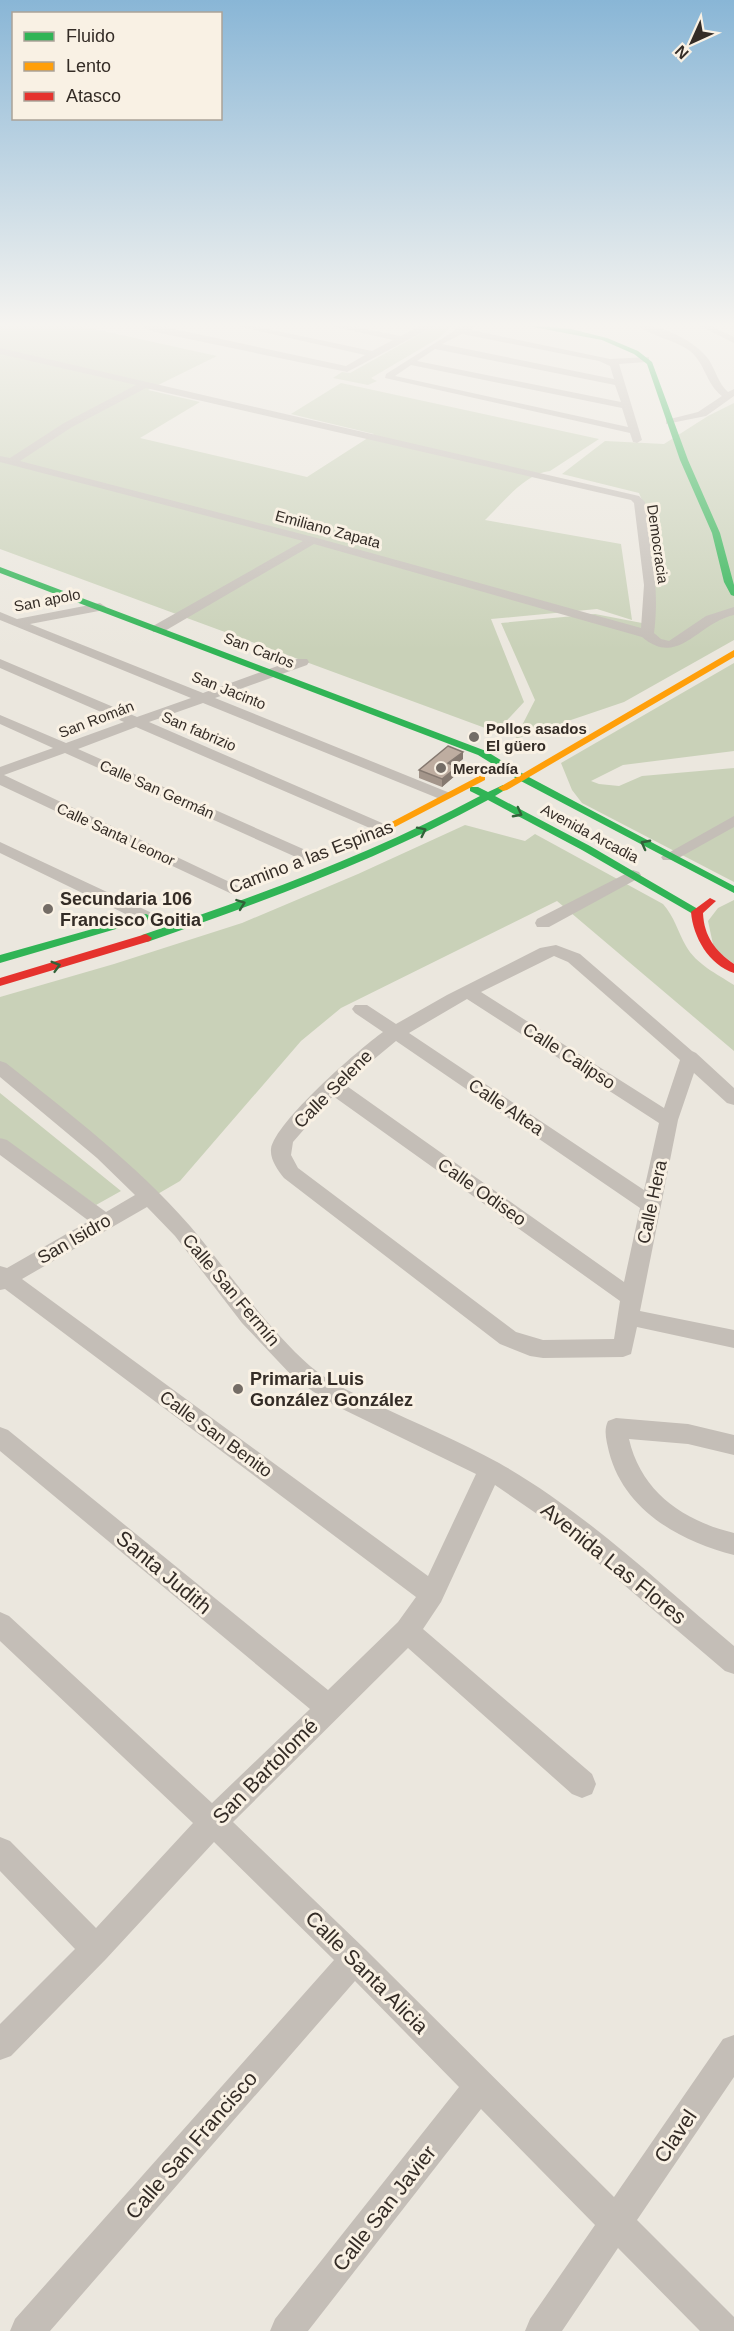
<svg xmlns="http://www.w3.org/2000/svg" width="734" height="2331" font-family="Helvetica,sans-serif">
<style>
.green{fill:#c9d1b8}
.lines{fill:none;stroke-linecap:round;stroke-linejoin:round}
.street{fill:#c4beb7;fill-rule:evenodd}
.fast{fill:#30b455;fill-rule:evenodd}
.slow{fill:#ff9f0a;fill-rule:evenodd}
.jam{fill:#e5322d;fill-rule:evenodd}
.wall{fill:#a3958a}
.shaded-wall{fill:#857970}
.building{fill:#beada0;stroke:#857970;stroke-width:1.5}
.oneway{stroke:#326239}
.poi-dot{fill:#746d66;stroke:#f9f1e4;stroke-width:2}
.labels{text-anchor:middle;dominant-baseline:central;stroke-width:6;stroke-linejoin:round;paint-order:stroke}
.far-street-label{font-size:15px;fill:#342c26;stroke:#f9f1e4}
.far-poi-label{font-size:15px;font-weight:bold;fill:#342c26;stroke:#f9f1e4;text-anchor:start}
.street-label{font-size:18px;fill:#342c26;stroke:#f9f1e4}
.poi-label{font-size:18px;font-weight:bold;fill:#342c26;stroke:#f9f1e4;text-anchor:start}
.near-street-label{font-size:21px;fill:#342c26;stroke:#f9f1e4}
</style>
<rect width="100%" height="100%" fill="#ebe7de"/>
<path class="green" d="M0,324H71L217,356L148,390L200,402L140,438L307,477L374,434L291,414L341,383L599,439L550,471C525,473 502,504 485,520L621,544L632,620L597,609L491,619L524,702L496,732L0,549Z
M438,324H454L439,338L371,378L377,381L368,385L333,378L342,372L350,373Z
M734,403V640L624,702L515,739L535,700L501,623L595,614L642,623L664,552L639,493L562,474L605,441L664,444L708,416Z
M734,663V751L623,765L591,781L599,784L619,786L642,776L734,768V882L582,803L572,790L561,763Z
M465,825L525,841L535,834L663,904C674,916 678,932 686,946C696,964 717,974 734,985V1051L557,901L341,1008L301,1041L180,1181L156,1195L0,1064V997L114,964L242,923L358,874Z
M734,900V964L714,949L708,921L718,908Z
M0,1093L121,1191L96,1205L0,1138Z"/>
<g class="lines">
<path class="street" d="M143,324H151L346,366L365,355L228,324H245L372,351L393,340L322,324H340L401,336L421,325L438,324L347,372L155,332L144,328Z
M469,324H479L471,330L610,359L649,357V361L646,362L619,364L642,440L637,443L633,442L630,433L385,378L386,374L454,331L455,328ZM462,334L599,361L610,366L614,379L442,344ZM435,349L615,385L621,402L417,361ZM411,365L622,408L628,427L395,376Z
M636,324C659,324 695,340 709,360C716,371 718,383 728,392L734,389V396L706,416L666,424V420L698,412L722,396C706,384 705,363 690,351C674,339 651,337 636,324Z
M696,324H707L734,337V343Z
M0,348L639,496L645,502C651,546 660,589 654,633L661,639L669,641L706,616L734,607V615C697,623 679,668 642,637L314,544L163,632H153L152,629L153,626L303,541L0,462V456L10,458L64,423L136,385L0,354ZM146,388L631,500L634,503L644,585L641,628L317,538L20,461L72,427Z
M100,603L106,607L104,610L30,624L203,693L297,659H307L309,662L307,665L215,698L450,793L452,796L445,800L440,799L203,703L149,722L389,826L392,829L389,832H379L136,727L78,749L319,856L321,859L319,862H307L65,753L4,775L238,886L240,889L232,894L0,785V767L53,748L0,724V715L66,743L124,722L0,668V659L137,717L191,698L0,620V612L17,619Z
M734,816V827L675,860H663L661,857Z
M0,842L152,913L154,917L146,922L140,921L0,853Z
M633,870L639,872L641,875L639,878L549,927H537L535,923L537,919Z
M556,945L580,954L692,1051L696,1053L734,1088V1105L727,1103L694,1073L678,1120L640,1311L734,1330V1348L637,1327L631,1354L623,1357L543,1358L530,1356L500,1344L284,1178C278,1170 270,1160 271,1149C275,1122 359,1049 383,1032L355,1013L352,1009L355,1005H367L396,1024L447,995L540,948ZM554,956L568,962L680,1060L664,1108L481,992ZM467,999L659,1123L644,1190L409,1033ZM396,1041L640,1208L624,1282L344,1084ZM333,1096L620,1301L614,1339L543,1340L516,1332L298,1168L291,1155L293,1142Z
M0,1061L6,1063C70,1114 136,1164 190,1226C230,1273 264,1325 310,1366C329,1382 353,1393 375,1404C416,1423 459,1441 499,1463C583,1510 660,1584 734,1646V1674L725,1671L556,1527L495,1485L441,1602L423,1629L592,1774L596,1784L592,1794L582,1798L572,1794L408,1648L233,1822L365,1949L614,2197L723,2039L734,2035V2077L637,2220L734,2317V2331H700L618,2248L562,2331H525L530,2319L595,2225L481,2109L308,2331H270L275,2319L459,2087L355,1981L50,2331H10L15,2319L334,1960L214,1842L106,1959L11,2056L0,2060V2024L75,1949L0,1871V1837L10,1841L96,1928L193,1823L0,1641V1612L9,1616L212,1803L310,1709L0,1451V1427L8,1430L328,1690L398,1622L416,1597L5,1289L0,1290V1266L7,1268L89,1221L0,1155V1138L7,1140L106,1212L135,1195L97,1158L0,1077ZM147,1207L175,1236L242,1323L295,1379L330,1403L476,1474L428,1576L22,1279Z
M616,1418L688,1424L734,1435V1455L688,1444L629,1439C641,1492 684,1521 734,1533V1555C679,1541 624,1510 609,1452C607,1442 603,1431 608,1421Z"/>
<path class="fast" d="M517,324L571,329L607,338L638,351L652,362L688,460L720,533L734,585V596L731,595L724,582L712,533L680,460L647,364L634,354L602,340Z
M0,567L486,751L525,775L734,886V893L517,779L478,755L0,573Z
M503,785L508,788L495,796L590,846L703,912L701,914H693L582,850L488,800C380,859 265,901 150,941L146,942L140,938L142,935C257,896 372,854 480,796L470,791V787H478L488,792Z
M146,914L152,917L150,919L0,963V955Z"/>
<path class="slow" d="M734,650V657L507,790L503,791L498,788Z
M481,775L485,776V780L393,828H385L384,826Z"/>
<path class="jam" d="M710,898L716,901L703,913C704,936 715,951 734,964V973C709,965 693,937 691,912Z
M146,934L152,938L150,941L0,986V978Z"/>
</g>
<path class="wall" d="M463,759L455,765L457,767V774L442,787L419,778V770Z"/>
<path class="shaded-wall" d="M463,752V759L448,771V763Z
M457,767V774L442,787V779Z"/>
<path class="building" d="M448,746L463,752L448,763L457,767L442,779L419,770Z"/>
<defs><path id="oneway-chevron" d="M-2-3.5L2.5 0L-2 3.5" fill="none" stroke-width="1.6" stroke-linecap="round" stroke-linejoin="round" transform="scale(1.5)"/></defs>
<g class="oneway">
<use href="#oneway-chevron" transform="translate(518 813) rotate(28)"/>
<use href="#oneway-chevron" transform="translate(422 831) rotate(-26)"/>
<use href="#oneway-chevron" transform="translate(645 844) rotate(-152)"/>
<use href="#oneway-chevron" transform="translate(241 904) rotate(-20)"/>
<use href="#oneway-chevron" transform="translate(56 966) rotate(-16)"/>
</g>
<linearGradient id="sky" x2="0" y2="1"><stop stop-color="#89b6d6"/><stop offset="0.5" stop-color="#f6f4f0"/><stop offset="1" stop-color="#f6f4f0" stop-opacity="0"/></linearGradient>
<rect width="734" height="650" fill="url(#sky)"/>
<g class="poi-dot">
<circle cx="474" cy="737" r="6"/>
<circle cx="441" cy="768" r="6"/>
<circle cx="48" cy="909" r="6"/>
<circle cx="238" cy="1389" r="6"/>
</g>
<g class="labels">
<g class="far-street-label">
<text transform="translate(328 529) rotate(15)">Emiliano Zapata</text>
<text transform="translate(658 544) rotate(82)">Democracia</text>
<text transform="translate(47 600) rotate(-11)">San apolo</text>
<text transform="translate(259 650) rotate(21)">San Carlos</text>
<text transform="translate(229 690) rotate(22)">San Jacinto</text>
<text transform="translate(96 719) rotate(-21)">San Román</text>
<text transform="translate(199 731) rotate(23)">San fabrizio</text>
<text transform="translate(157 789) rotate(24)">Calle San Germán</text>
<text transform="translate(590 833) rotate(28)">Avenida Arcadia</text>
<text transform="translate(116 834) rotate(25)">Calle Santa Leonor</text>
</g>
<g class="far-poi-label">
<text x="486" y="728">Pollos asados<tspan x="486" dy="17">El güero</tspan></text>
<text x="453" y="768">Mercadía</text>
</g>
<g class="street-label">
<text transform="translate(311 857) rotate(-21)">Camino a las Espinas</text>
<text transform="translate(569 1056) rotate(33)">Calle Calipso</text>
<text transform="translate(333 1089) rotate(-45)">Calle Selene</text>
<text transform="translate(506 1107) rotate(34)">Calle Altea</text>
<text transform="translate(482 1192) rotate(35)">Calle Odiseo</text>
<text transform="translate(652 1202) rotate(-78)">Calle Hera</text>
<text transform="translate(74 1239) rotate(-30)">San Isidro</text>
<text transform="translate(231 1290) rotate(50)">Calle San Fermín</text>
<text transform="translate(216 1434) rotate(36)">Calle San Benito</text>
</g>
<g class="poi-label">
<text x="60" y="899">Secundaria 106<tspan x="60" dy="21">Francisco Goitia</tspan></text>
<text x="250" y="1379">Primaria Luis<tspan x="250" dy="21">González González</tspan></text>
</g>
<g class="near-street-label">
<text transform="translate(614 1563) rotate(39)">Avenida Las Flores</text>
<text transform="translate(164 1572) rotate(40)">Santa Judith</text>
<text transform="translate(265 1771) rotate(-45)">San Bartolomé</text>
<text transform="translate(367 1972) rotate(45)">Calle Santa Alicia</text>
<text transform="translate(675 2136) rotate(-56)">Clavel</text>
<text transform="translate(191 2145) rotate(-49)">Calle San Francisco</text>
<text transform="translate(384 2208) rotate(-52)">Calle San Javier</text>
</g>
</g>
<rect x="12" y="12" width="210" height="108" fill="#f9f1e4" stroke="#aaa298" stroke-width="1.5"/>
<rect x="24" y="32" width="30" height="9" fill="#30b455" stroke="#aaa298" stroke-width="1.5"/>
<text x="66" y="42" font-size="18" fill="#342c26">Fluido</text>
<rect x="24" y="62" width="30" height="9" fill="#ff9f0a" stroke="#aaa298" stroke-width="1.5"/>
<text x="66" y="72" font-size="18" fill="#342c26">Lento</text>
<rect x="24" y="92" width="30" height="9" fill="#e5322d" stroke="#aaa298" stroke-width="1.5"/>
<text x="66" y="102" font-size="18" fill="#342c26">Atasco</text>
<g transform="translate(692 42) rotate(225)" stroke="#f9f1e4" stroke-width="4.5" paint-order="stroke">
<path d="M0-4.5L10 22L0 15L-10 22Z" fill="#342c26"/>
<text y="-9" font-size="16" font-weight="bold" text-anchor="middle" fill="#342c26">N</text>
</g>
</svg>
